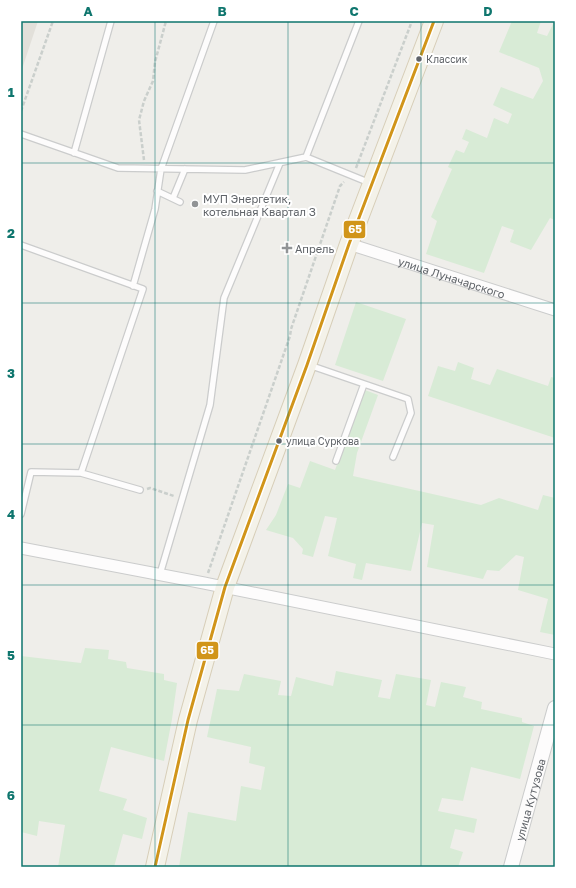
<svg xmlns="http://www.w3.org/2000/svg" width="576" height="888" font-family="'Golos Text',sans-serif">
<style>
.education{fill:#e2e0da}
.green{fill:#d8ebd6}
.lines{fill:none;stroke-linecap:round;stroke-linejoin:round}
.service-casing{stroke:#cbcccc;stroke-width:8}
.minor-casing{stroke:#cbcccc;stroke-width:13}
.tertiary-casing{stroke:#cbcccc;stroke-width:16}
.primary-casing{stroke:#d7ceb8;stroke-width:20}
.path{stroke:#cacfcc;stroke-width:2.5;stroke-dasharray:4 2;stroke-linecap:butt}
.service{stroke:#fdfcfc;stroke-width:5.5}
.minor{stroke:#fdfcfc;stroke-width:11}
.tertiary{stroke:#fdfcfc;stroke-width:14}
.primary{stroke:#f4f2e9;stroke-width:18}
.bus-1-casing{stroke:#fff;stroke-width:6}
.bus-1{stroke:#d1951a;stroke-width:3}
.grid{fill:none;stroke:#0f766e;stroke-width:1;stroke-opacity:0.55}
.bus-dot{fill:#5f6368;stroke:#fff;stroke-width:1.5}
.poi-dot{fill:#919496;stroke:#fff;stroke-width:1.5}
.labels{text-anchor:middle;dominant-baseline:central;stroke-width:4;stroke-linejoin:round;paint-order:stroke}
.bus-label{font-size:10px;fill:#5f6368;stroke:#fff;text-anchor:start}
.poi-label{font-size:11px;fill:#5f6368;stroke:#fff;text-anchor:start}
.street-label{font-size:11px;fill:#5f6368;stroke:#fff}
.line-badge{stroke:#fff;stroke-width:1.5}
.badge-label{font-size:11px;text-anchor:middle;font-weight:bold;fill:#fff}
.neatline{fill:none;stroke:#0f766e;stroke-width:1.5}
.grid-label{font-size:13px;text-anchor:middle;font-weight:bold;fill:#0f766e}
</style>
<rect width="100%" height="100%" fill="#efeeea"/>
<path class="education" d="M21,21H38L21,72Z"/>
<path class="green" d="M512,21H541L537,33L547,36L554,22L555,23V220L550,218L531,250L510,242L514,230L502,226L484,273L426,254L437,221L431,217L452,169L448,167L456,150L464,153L469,142L462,139L466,129L487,138L494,118L508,124L512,114L493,105L501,87L533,99L543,81L539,68L499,52Z
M356,302L406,319L383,381L335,365Z
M458,362L474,368L471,379L490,385L497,369L548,386L551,377L555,378V438L428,396L438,366L455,371Z
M365,390L378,395L357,453L353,476L481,505L499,498L538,510L543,495L555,498V635L540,632L548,599L518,590L524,557L516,555L499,571L487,570L483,579L427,567L434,525L422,523L411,571L366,563L362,580L353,578L356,564L328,556L337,518L325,516L313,557L302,554L303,549L293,538L266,530L276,515L288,484L300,488L310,461L335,470Z
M85,648L109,650L108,659L126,662L127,668L164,674V680L177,683L172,719L164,761L111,747L99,791L127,799L123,810L147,818L142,839L123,834L114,867H58L65,825L39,821L37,836L21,832V656L81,663Z
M336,671L382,680L378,697L390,699L396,674L431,680L426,705L435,707L441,682L466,687L463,697L482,702L481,709L522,718V722L534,726L520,779L471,767L463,801L442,798L438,811L477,819L474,833L455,829L450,848L463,852L458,867H179L188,812L236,821L241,786L261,790L265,767L249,763L251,747L207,737L217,689L239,691L244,674L281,681L278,695L291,696L296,677L333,686Z"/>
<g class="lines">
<g class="service-casing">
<path id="service" d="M21,134L118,168L245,170L306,157L370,183
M74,153L111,21
M306,157L359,21
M157,191L180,202
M173,198L185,169
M21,245L143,289L81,473L31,472L21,514
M133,286L155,209L161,169L214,21
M309,365L408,399L411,413L393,457
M336,461L364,384
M81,473L140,490
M160,574L210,405L224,298L280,163"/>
</g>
<g class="minor-casing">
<g id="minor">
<path id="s1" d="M349,244L555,310"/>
<path d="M21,548L204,583L555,654"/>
</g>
</g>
<g class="tertiary-casing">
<g id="tertiary">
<path id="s2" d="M511,867L555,708"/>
</g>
</g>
<g class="primary-casing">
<path id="primary" d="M155,867L188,720L225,587L307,365L349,244L434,21"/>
</g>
<path class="path" d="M21,111L53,21
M144,160L139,120L144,101L153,81L155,62L166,21
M356,168L412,21
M147,489L150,488L174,496
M208,573L290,336L291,329L340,186L344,182"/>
<use href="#service" class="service"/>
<use href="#minor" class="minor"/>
<use href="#tertiary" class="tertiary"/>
<use href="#primary" class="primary"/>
<g class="bus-1-casing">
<path id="bus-1" d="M155,867L188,720L225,587L307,365L349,244L434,21"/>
</g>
<use href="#bus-1" class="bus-1"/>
</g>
<path class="grid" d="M155,21V867M288,21V867M421,21V867M21,163H555M21,303H555M21,444H555M21,585H555M21,725H555"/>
<g class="bus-dot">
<circle cx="419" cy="59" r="3.5"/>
<circle cx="279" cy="441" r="3.5"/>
</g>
<g class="poi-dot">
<circle cx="195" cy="204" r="4"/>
<path d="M285 242h4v4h4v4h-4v4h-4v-4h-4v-4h4z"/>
</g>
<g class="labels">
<g class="bus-label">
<text x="426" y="59">Классик</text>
<text x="286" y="441">улица Суркова</text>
</g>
<g class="poi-label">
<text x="203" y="198">МУП Энергетик,<tspan x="203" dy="13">котельная Квартал З</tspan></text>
<text x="295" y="248">Апрель</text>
</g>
<g class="street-label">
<text stroke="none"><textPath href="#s1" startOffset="108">улица Луначарского</textPath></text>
<text stroke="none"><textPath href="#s2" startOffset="70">улица Кутузова</textPath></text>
</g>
</g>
<g class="line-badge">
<rect x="343" y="220" width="23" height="19" rx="4" fill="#d1951a"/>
<rect x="196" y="641" width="23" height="19" rx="4" fill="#d1951a"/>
</g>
<g class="badge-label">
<text x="355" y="233">65</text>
<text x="207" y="654">65</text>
</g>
<rect width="576" height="888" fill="none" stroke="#ffffff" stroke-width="44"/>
<rect x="22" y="22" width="532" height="844" class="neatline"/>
<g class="grid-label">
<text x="88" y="16">A</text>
<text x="222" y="16">B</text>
<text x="354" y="16">C</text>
<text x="488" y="16">D</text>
<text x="11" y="97">1</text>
<text x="11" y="238">2</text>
<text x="11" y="378">3</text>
<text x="11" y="519">4</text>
<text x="11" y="660">5</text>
<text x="11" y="800">6</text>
</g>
</svg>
